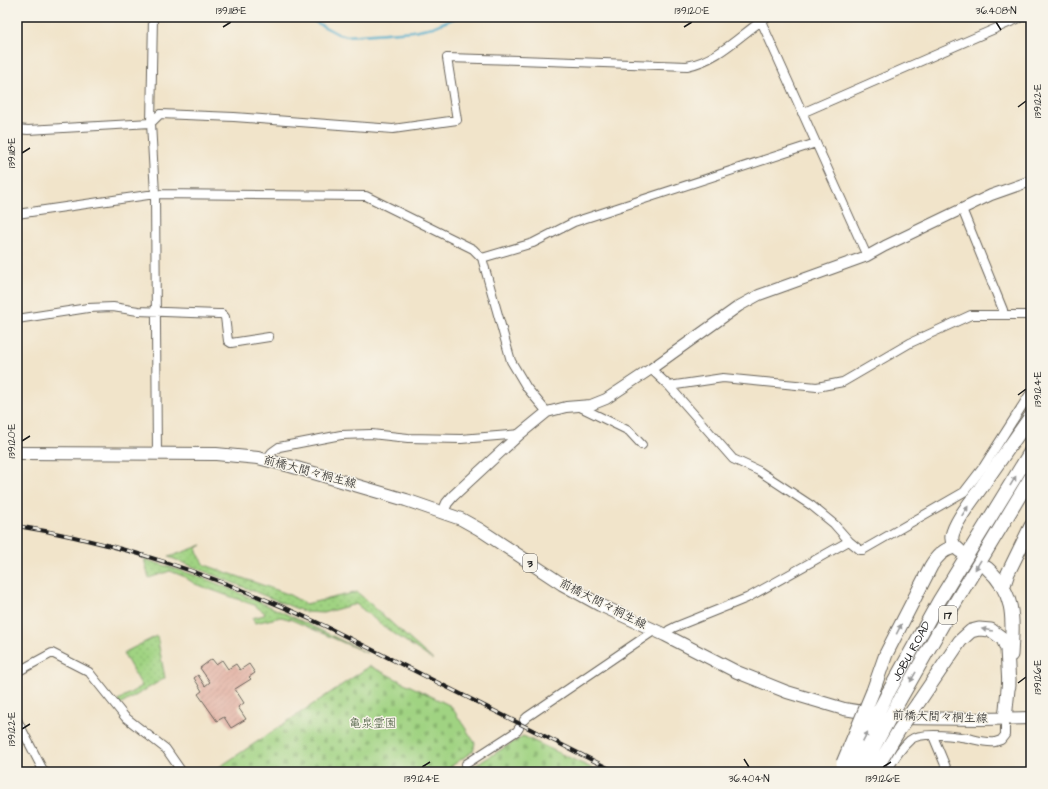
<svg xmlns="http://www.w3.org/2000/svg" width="1048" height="789" font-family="'Architects Daughter','Klee One',sans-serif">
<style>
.grass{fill:url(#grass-dots);stroke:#5e784f}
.cemetery{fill:url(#cemetery-stones);stroke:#5e784f}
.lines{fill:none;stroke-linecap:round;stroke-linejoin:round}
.stream{stroke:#4babca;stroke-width:2.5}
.building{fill:url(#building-hatch)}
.minor-casing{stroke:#676259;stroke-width:10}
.tertiary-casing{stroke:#676259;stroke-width:12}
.primary-casing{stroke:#676259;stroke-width:14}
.trunk-casing{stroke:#676259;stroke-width:15}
.minor{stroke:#fff;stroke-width:8}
.tertiary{stroke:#fff;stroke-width:10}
.primary{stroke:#fff;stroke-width:12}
.trunk{stroke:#fff;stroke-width:13}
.rail-casing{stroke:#1c1c1c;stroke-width:4}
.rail{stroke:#f7f3e8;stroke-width:2.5;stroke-dasharray:8;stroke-linecap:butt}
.trunk-bridge-casing{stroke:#676259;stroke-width:15;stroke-linecap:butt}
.trunk-bridge{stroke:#fff;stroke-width:13}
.oneway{fill:#999}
.ticks{fill:none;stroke:#1c1c1c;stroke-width:1.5}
.labels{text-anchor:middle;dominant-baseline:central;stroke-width:3;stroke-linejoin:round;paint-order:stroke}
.shield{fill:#f7f3e8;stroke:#5e5c59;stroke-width:1}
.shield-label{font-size:11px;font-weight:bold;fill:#1c1c1c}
.street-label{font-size:12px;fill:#1c1c1c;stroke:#f7f3e8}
.park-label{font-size:12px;fill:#4a5c40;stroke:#f7f3e8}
.neatline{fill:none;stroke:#1c1c1c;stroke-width:1.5}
.ticks-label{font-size:10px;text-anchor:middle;fill:#1c1c1c}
</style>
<defs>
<pattern id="grass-dots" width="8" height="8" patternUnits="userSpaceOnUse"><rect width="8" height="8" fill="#a0d382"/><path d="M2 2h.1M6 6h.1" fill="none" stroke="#89b570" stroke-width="1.8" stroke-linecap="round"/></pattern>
<pattern id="cemetery-stones" width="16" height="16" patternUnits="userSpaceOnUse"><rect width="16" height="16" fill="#a0d382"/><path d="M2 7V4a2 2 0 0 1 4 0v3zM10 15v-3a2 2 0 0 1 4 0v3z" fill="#89b570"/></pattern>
<pattern id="building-hatch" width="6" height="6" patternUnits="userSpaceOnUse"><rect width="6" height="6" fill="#e3b2a4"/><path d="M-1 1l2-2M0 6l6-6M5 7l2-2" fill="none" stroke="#c2988d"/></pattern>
</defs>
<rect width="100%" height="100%" fill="#f7f3e8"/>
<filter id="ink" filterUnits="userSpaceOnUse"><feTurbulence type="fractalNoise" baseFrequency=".025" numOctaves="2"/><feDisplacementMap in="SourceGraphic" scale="8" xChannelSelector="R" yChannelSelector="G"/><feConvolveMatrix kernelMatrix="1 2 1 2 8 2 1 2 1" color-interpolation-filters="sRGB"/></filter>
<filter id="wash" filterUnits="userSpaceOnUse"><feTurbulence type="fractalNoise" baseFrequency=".012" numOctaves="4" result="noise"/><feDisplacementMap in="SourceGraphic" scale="16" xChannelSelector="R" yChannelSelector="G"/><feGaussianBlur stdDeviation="0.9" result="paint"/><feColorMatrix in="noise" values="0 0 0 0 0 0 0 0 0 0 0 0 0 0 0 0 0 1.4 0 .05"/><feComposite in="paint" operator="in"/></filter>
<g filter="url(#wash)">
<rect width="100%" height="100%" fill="#f1e4ca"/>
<path class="grass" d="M202,545L197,548V552L205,565L288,594L306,604L357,592L433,660L383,626L356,604L323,613L305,612L169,557Z
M144,559C172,568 201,576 228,588C275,608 321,630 367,653L292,620L281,617L255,623L252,618L264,615L265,613L254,605L195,584L183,576L170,571L149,578Z
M157,636L165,678L120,705L118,700L142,686L123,653Z"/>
<path class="cemetery" d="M370,666L451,706L475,743L473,751L443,772H212Z
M523,736L600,772H465Z"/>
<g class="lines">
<path class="stream" d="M306,17L338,34L347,36L413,31L433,27L457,17"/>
</g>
<g id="blocks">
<path class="building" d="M212,659L216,664L222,660L228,669L236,664L240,670L249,664L255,673L249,677L251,679L235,689L244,703L238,707L246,719L231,728L224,717L217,721L198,694L202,691L194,678L198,675L205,686L210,682L200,668Z"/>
</g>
</g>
<g filter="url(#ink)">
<use href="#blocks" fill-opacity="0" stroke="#676259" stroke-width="1"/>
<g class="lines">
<g class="minor-casing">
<path id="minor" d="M153,17L151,123L155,194L157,454
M761,21L867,256
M802,113L1022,17
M17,129L28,130L151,123L160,114L234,117L393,129L457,120L447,58L519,60L687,66C719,60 741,34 767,17
M962,209L1003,310V315
M17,214L155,194L366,196L473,249L482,258L511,361L527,388L547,412
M482,258L533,243L574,222L816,143
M17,319L88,308L113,307L138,311L218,314H222L225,317L228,341L231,343L269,337
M651,369L669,386L733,459L759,471L812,506L834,524L849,541L860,550H863L964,492L984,466L1031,392
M669,386L723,378L817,387L843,382L910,343L971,315H1031
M578,406L629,431L642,445
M266,460L272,452L279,447L341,435L371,434L408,438L461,439L520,434
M665,635L669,630L675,627L747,598L849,541
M17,672L52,653L89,672L125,717L166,749L182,772
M17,720L44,772
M524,720L527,717L655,630
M933,736L948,772
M466,764L517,731L519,728
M887,772C893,760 900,749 910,740C921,731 955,736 968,738C977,740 986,743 995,742L1001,740L1005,735V719"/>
</g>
<g class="tertiary-casing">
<path id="tertiary" d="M443,512L447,503L453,496L520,434L547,412L566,407L591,405L606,399L651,369L739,306L759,295L867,256L885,246L991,195L1031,181"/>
</g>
<g class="primary-casing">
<path id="primary" d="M17,453L216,454L258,458L290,466L406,500L461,519L479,529L562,584L600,605L665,635L737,672L787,692L844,709L900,718L980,719L1031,718"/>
</g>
<g class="trunk-casing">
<g id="trunk">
<path d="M960,551C955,547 951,543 952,536C955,521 971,502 980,489C997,465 1014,440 1031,416"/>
<path d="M987,568C1016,594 1013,620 1011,655"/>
<path d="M1004,585L1008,573L1031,526"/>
<path d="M873,691L886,654L931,566C937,556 943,550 954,547"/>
<path id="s1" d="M888,693L939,601L1031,451"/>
<path d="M899,701L952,608L1031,477"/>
<path d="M918,703L960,641L971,631L979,629L991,630L1003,639L1007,649L1009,686"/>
<path d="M1005,719L1009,679"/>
</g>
</g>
<use href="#minor" class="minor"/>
<use href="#tertiary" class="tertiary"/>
<use href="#primary" class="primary"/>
<use href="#trunk" class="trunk"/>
<g class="rail-casing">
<path id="rail" d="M17,526C125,543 227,580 325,626L616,772"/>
</g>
<use href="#rail" class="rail"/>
<g class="trunk-bridge-casing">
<path id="trunk-bridge" d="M843,763L873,691
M847,772L888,693
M860,772L899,701
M874,772L899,730L918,703"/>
</g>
<use href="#trunk-bridge" class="trunk-bridge"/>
</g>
<defs><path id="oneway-solid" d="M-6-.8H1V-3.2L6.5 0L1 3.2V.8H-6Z"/></defs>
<g class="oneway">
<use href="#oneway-solid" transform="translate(1013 481) rotate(-59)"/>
<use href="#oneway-solid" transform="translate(965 511) rotate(-57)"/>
<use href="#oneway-solid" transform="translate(978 565) rotate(121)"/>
<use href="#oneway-solid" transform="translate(899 629) rotate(-63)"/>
<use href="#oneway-solid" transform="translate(987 630) rotate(-170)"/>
<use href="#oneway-solid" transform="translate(913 677) rotate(120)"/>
<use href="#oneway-solid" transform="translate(865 737) rotate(-62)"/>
</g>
</g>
<path class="ticks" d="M996,22L1001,30M223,27L231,22M684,27L692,22M1018,107L1026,101M22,153L30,148M1018,395L1026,389M22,441L30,436M1018,683L1026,677M22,729L30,724M744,759L749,767M422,767L430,762M883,767L891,762"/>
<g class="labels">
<g class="shield">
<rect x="523" y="554" width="14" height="18" rx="3"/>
<rect x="939" y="606" width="18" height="18" rx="3"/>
</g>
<g class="shield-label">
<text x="530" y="563">3</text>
<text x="948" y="615">17</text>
</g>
<g class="street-label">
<text transform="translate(310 472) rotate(15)">前橋大間々桐生線</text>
<text transform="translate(603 604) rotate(27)">前橋大間々桐生線</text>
<text stroke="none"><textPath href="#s1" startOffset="48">JOBU ROAD</textPath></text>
<text transform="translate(940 717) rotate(2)">前橋大間々桐生線</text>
</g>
<g class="park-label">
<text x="373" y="723">亀泉霊園</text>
</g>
</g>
<rect width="1048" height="789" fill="none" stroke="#f7f3e8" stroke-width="44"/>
<rect x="22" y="22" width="1004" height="745" class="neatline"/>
<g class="ticks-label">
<text x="231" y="14">139.118°E</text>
<text x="692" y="14">139.120°E</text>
<text x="996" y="14">36.408°N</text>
<text transform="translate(1037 101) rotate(-90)" y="4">139.122°E</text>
<text transform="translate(11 153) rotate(-90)" y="4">139.118°E</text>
<text transform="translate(1037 389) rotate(-90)" y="4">139.124°E</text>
<text transform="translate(11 441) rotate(-90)" y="4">139.120°E</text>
<text transform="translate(1037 677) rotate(-90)" y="4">139.126°E</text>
<text transform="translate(11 729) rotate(-90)" y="4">139.122°E</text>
<text x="422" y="782">139.124°E</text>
<text x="749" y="782">36.404°N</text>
<text x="883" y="782">139.126°E</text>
</g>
</svg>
